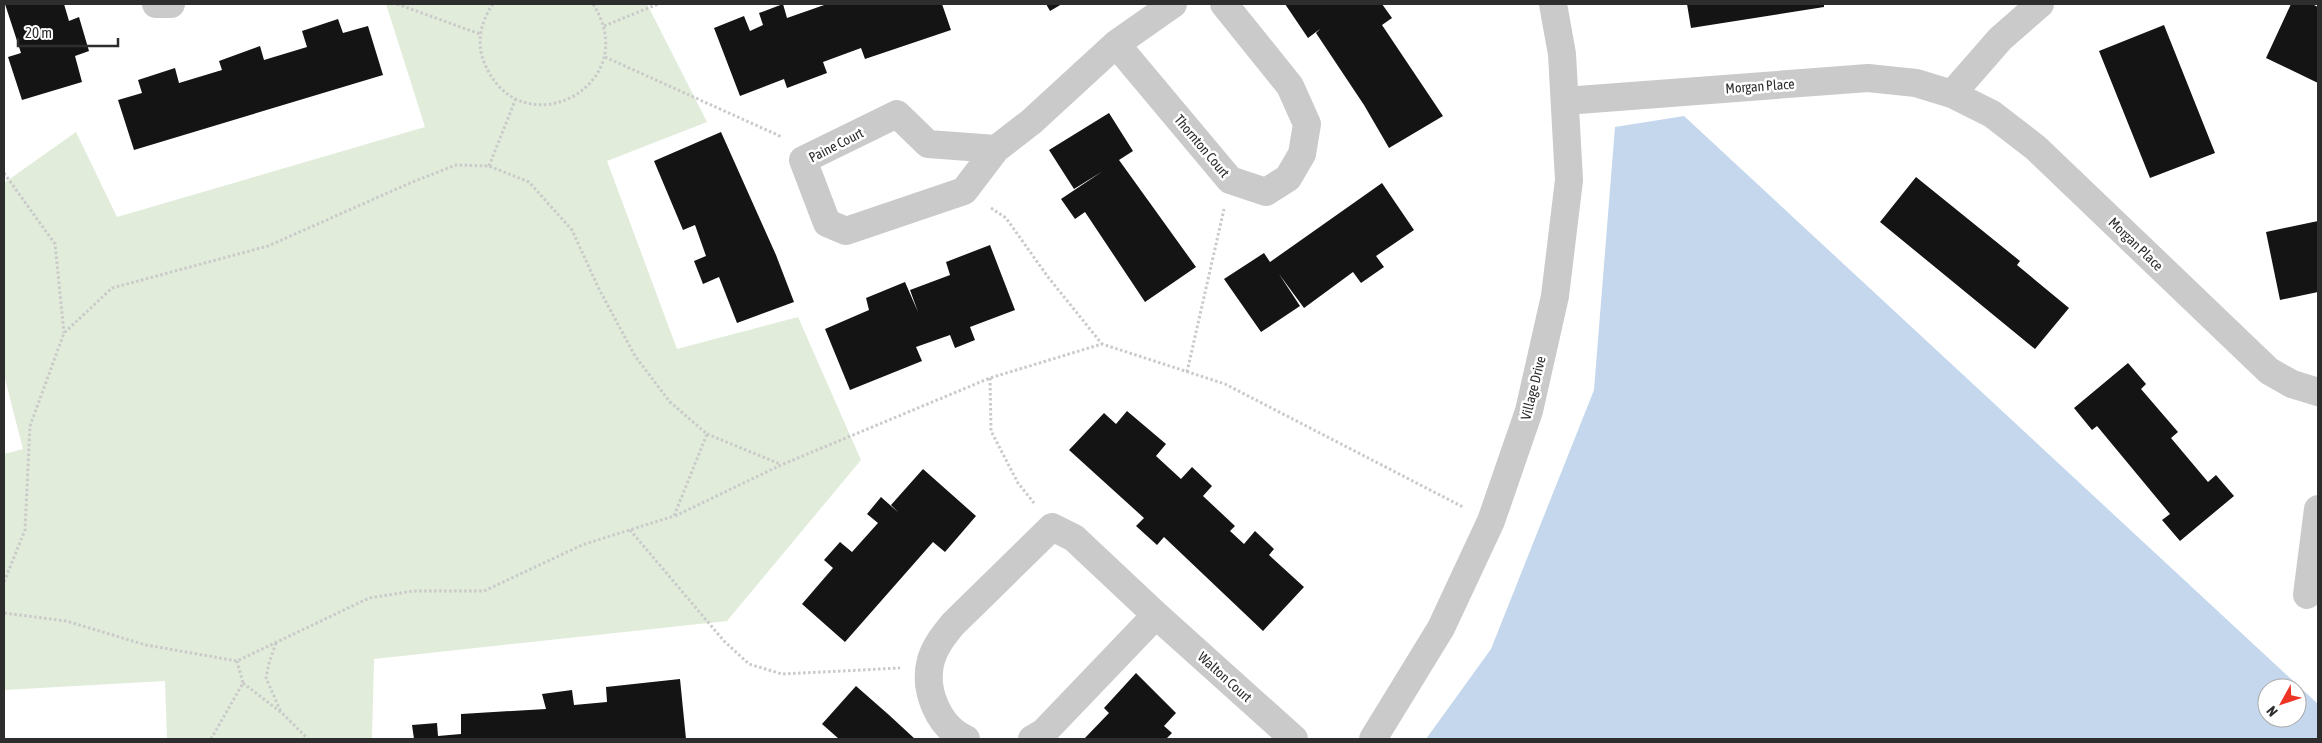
<svg xmlns="http://www.w3.org/2000/svg" width="2322" height="743" font-family="'Asap Condensed',sans-serif">
<style>
.green{fill:#e1ecda}
.water{fill:#c4d7ed;fill-rule:evenodd}
.building{fill:#141414}
.lines{fill:none;stroke-linecap:round;stroke-linejoin:round}
.path{stroke:#cacaca;stroke-width:3;stroke-dasharray:2.5 2.5;stroke-linecap:butt}
.minor{stroke:#cacaca;stroke-width:28}
.labels{text-anchor:middle;dominant-baseline:central;stroke-width:5;stroke-linejoin:round;paint-order:stroke}
.street-label{font-size:14px;fill:#2d2d2d;stroke:#fff}
</style>
<rect width="100%" height="100%" fill="#fff"/>
<path class="green" d="M386,4H647L707,122L607,161L677,349L798,317L861,460L727,621L374,659L372,739H167L165,681L4,690V454L23,449L4,375V183L76,132L117,217L425,127Z"/>
<path class="water" d="M1684,116L2318,704V739H1426L1491,649L1594,390L1615,127ZM2267,688H2297V718H2267Z"/>
<path class="building" d="M5,4H64L69,21L79,17L89,51L75,56L82,82L22,100L8,57L21,53Z
M783,4L787,18L827,4H942L951,30L865,59L861,48L823,62L827,73L787,88L784,79L740,96L714,28L744,16L750,31L763,25L759,13Z
M1046,4H1062L1050,11Z
M1285,4H1382L1392,18L1382,25L1443,116L1389,148L1364,105L1316,33L1320,29L1308,38Z
M1687,4H1824V7L1691,28Z
M2291,4H2312L2318,7V83L2266,58Z
M338,19L343,33L368,26L383,75L134,150L118,100L142,93L138,80L175,68L179,83L222,70L219,61L260,46L264,60L307,47L302,31Z
M2164,25L2215,153L2150,178L2099,51Z
M1109,113L1133,151L1119,160L1196,267L1145,302L1085,212L1075,219L1061,199L1103,171L1074,189L1049,150Z
M721,132L776,255L794,302L737,323L719,277L703,284L694,261L706,256L695,225L683,230L654,161Z
M1916,177L2020,261L2017,265L2069,308L2035,349L1880,222Z
M1382,183L1414,230L1376,256L1384,267L1361,283L1353,272L1304,308L1279,274L1300,306L1261,332L1224,279L1264,253L1270,262Z
M2318,221V292L2280,300L2266,232Z
M990,245L1015,310L970,327L975,340L955,348L950,335L916,347L922,361L850,390L825,329L869,310L866,298L905,282L918,312L910,290L950,275L946,262Z
M2128,363L2146,384L2141,389L2178,432L2171,438L2208,482L2216,475L2234,496L2180,541L2162,520L2170,514L2097,426L2092,430L2074,408Z
M1127,411L1166,444L1156,456L1181,479L1192,467L1212,486L1203,496L1235,526L1230,531L1244,544L1255,531L1274,549L1269,555L1304,587L1263,631L1164,537L1157,545L1136,526L1144,518L1069,450L1104,413L1116,424Z
M923,469L976,516L945,552L933,542L845,642L802,604L833,568L824,560L840,542L852,552L878,523L867,514L881,497L899,513L891,505Z
M1136,673L1176,713L1164,726L1172,733L1166,739H1084L1109,713L1104,708Z
M680,679L686,739H414L412,725L437,723L438,736L461,734V714L546,709L542,694L572,690L574,705L607,702L606,687Z
M856,686L889,715L915,739H839L822,724Z"/>
<g class="lines">
<path class="path" d="M397,4L480,34
M493,4C481,21 476,42 484,62C519,151 646,86 593,4
M604,26L658,4
M605,57L782,137
M489,166L516,98
M4,173L55,244L64,333
M991,208L1006,218L1048,277L1102,344
M1187,372L1224,209
M990,378L991,431L1018,483L1034,503
M707,434L780,464
M675,516L781,465L990,378L1102,344L1225,384L1463,507
M630,530L724,641L749,664L782,674L900,668
M4,582L25,530L30,426L64,333L112,288L268,246L410,183L456,165L489,166L529,182L572,230L598,287L635,356L670,402L707,434L674,516L582,545L484,591H413L369,598L237,661L146,645L66,621L4,613
M276,643L269,663L266,678L281,712
M243,683L282,713L308,739
M211,739L243,683L237,661"/>
<path class="minor" d="M156,4H171
M1116,44L1230,180L1266,192L1288,178L1302,154L1307,124L1290,86L1224,4
M1952,94L2000,39L2040,4
M1565,101L1868,78L1916,83L1952,94L1992,114L2036,148L2269,371L2292,384L2318,392
M996,149L928,144L897,114L803,160L827,223L846,231L964,191L996,149L1031,122L1116,44L1173,4
M2307,595L2318,509
M1156,615L1294,739
M966,739C938,727 923,689 931,660C935,646 944,635 953,624L1052,527L1074,538L1156,615L1044,732L1032,739
M1373,739L1441,628L1491,521L1529,411L1555,296L1569,180L1562,54L1553,4"/>
</g>
<g class="labels">
<g class="street-label">
<text transform="translate(1760 86) rotate(-4)">Morgan Place</text>
<text transform="translate(836 145) rotate(-27)">Paine Court</text>
<text transform="translate(1202 146) rotate(50)">Thornton Court</text>
<text transform="translate(2136 244) rotate(44)">Morgan Place</text>
<text transform="translate(1533 388) rotate(-76)">Village Drive</text>
<text transform="translate(1225 677) rotate(42)">Walton Court</text>
</g>
</g>
<rect width="2322" height="743" fill="none" stroke="#2d2d2d" stroke-width="10"/>
<g transform="translate(2282 703) rotate(230)"><circle r="24" fill="#ffffff" stroke="#ababab"/>
<path d="M0-4L9 19L0 12L-9 19Z" fill="#ee3425"/>
<text y="-8" font-size="14" font-weight="bold" text-anchor="middle" fill="#2d2d2d">N</text>
</g>
<path d="M18 38v8h100v-8" fill="none" stroke="#2d2d2d" stroke-width="2.5"/>
<text x="25" y="38" font-size="15" fill="#2d2d2d" stroke="#ffffff" stroke-width="4" paint-order="stroke">20 m</text>
</svg>
